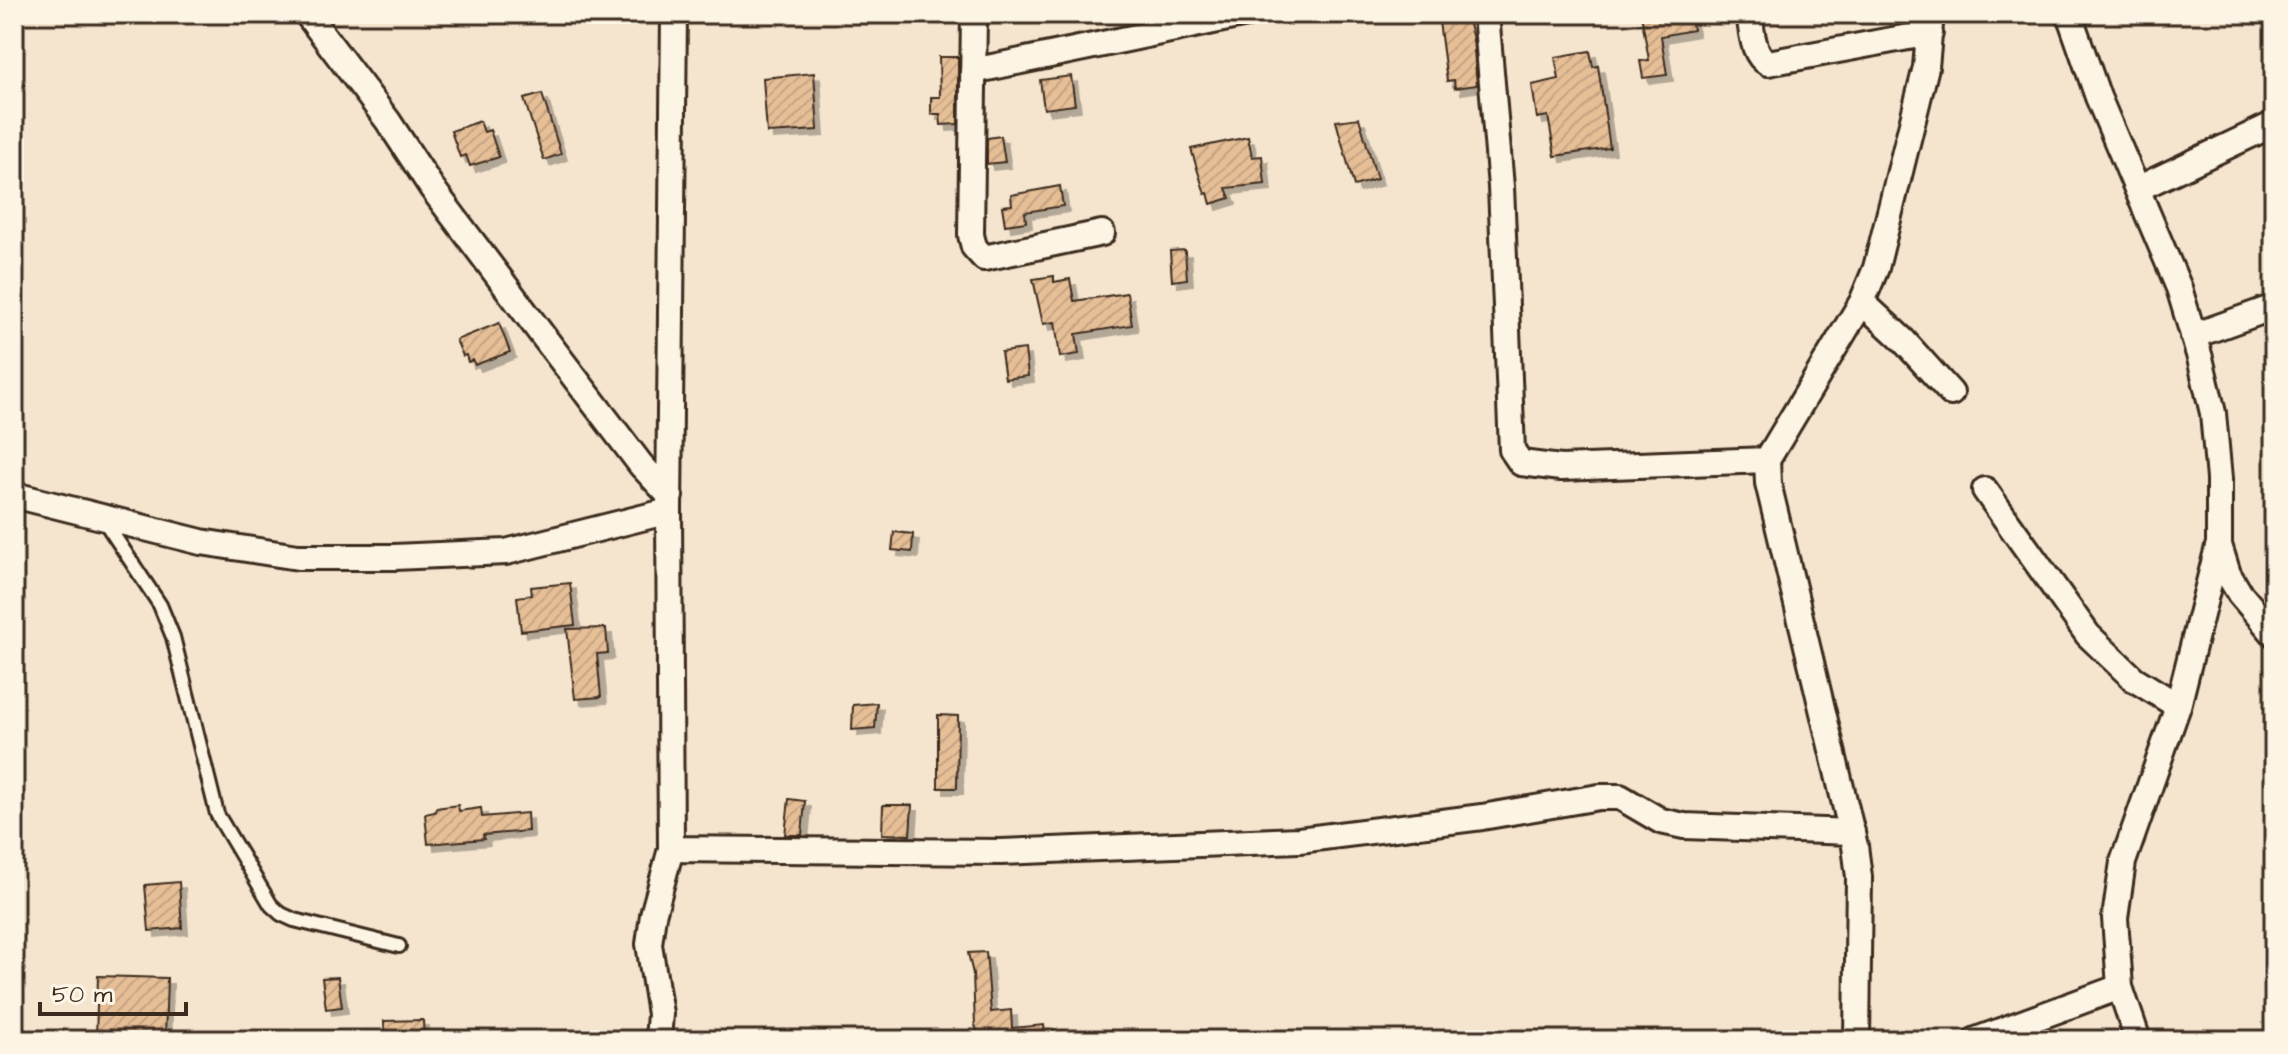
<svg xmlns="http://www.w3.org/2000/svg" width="2288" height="1054" font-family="'Architects Daughter',sans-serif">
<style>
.building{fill:url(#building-hatch);stroke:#3b2a1e;stroke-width:2;filter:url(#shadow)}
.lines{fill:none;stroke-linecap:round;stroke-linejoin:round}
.lane-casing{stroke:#3b2a1e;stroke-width:18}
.street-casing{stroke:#3b2a1e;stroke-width:30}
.lane{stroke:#fcf5e5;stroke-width:12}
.street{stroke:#fcf5e5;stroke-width:24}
</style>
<defs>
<pattern id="building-hatch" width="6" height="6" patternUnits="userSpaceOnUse" patternTransform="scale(2)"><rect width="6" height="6" fill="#e6bf97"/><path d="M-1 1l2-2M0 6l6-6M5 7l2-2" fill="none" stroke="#c6a482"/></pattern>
<filter id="shadow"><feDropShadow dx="6" dy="6" stdDeviation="0" flood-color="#0004"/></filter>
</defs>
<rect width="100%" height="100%" fill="#f5e5ce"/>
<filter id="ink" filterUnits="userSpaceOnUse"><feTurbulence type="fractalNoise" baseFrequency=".0125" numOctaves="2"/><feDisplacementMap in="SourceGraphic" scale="16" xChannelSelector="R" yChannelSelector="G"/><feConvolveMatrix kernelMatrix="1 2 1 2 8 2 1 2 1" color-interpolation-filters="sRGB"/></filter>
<g filter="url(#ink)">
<path class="building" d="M1438,14H1466L1473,39L1477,85L1455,88L1454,80L1447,81Z
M1641,14H1690L1693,30L1661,36L1667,75L1643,78L1640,61L1649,60Z
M1590,51L1593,67L1598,66L1610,148L1555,156L1548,116L1537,118L1532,85L1559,79L1555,57Z
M939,57H958V124L941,125L940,114H931V97H940Z
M814,73L818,130L767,133L763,78Z
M1071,76L1075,105L1044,109L1040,80Z
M542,94L561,154L544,160L524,99Z
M1359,118L1377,179L1354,186L1336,121Z
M480,121L484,132L490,130L499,157L470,166L466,155L460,157L451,131Z
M1001,136L1005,162L987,164V138Z
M1248,137L1252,157L1262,156L1265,184L1226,188L1230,198L1211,204L1208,193L1205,194L1191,149Z
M1060,186L1063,206L1025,212L1026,222L1005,225L1002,206L1012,205L1011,195Z
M1185,250L1187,279L1172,281L1170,251Z
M1054,276V282L1070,279L1074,301L1127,293L1132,325L1076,334L1079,354L1060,357L1055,322L1043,324L1033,279Z
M499,323L510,352L475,365L473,360L468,362L466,355L463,356L456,340Z
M1025,349L1028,376L1005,379L1001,352Z
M894,532L913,534L912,552L892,550Z
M570,583L575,625L521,631L517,597L532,595L531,587Z
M606,628L608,653L597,654L601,697L575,699L567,629Z
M877,703L875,728L852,730L853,705Z
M938,715L958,716L957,788H938Z
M789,799L805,801L802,835H785Z
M458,805L459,811L481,808L482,817L527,813L528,831L483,835L484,839L428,844L425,814L435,812L436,808Z
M883,805H912L910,835L882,834Z
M179,882L182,928L149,931L145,885Z
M986,952L991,1012L1011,1010L1012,1028L1044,1025L1046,1040H980L975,1025L973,974L968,953Z
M98,976L167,978L165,1039L96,1037Z
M338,977L342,1007L326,1009L322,978Z
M423,1020L424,1040H385L384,1021Z"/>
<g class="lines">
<g class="lane-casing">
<path id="lane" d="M105,522L160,605L173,637L217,814L271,905L281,914L294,920L399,946"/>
</g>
<g class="street-casing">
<path id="street" d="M307,14L388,121L432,188L540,332L641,465L670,496
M974,14L971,235L974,247L984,258L1102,233
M1486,14L1501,187L1512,450L1521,463L1561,468L1767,460
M1749,14C1752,30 1752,55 1768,63L1930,33
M2069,14L2098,97L2179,288L2200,358L2213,413L2219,479V545L2228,574L2240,594L2274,634
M973,71L1247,14
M2137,189L2274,124
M1862,302L1903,340L1951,393
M2193,336L2274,307
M1985,490L2088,635L2134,679L2178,706
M14,495L201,542L298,557H394L506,552L669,511
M671,849L1001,852L1299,840L1482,817L1599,797H1620L1661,821L1684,826L1852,832
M658,1040L660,1014L649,944L653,915L671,849L669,511L674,14
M1857,1040L1859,877L1855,846L1768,483L1767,460L1862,302L1876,268L1926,67L1931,14
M1976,1040L2120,987
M2138,1040L2120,987L2115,918L2123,862L2178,706L2218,547"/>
</g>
<use href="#lane" class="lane"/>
<use href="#street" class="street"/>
</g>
</g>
<rect width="2288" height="1054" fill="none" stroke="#fcf5e5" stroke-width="48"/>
<rect x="24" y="24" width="2240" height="1006" fill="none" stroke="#3b2a1e" stroke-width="3" filter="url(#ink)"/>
<path d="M40 1002v12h146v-12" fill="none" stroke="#3b2a1e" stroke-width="4"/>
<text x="52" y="1002" font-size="24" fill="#3b2a1e" stroke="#fcf5e5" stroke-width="6" paint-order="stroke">50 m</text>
</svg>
